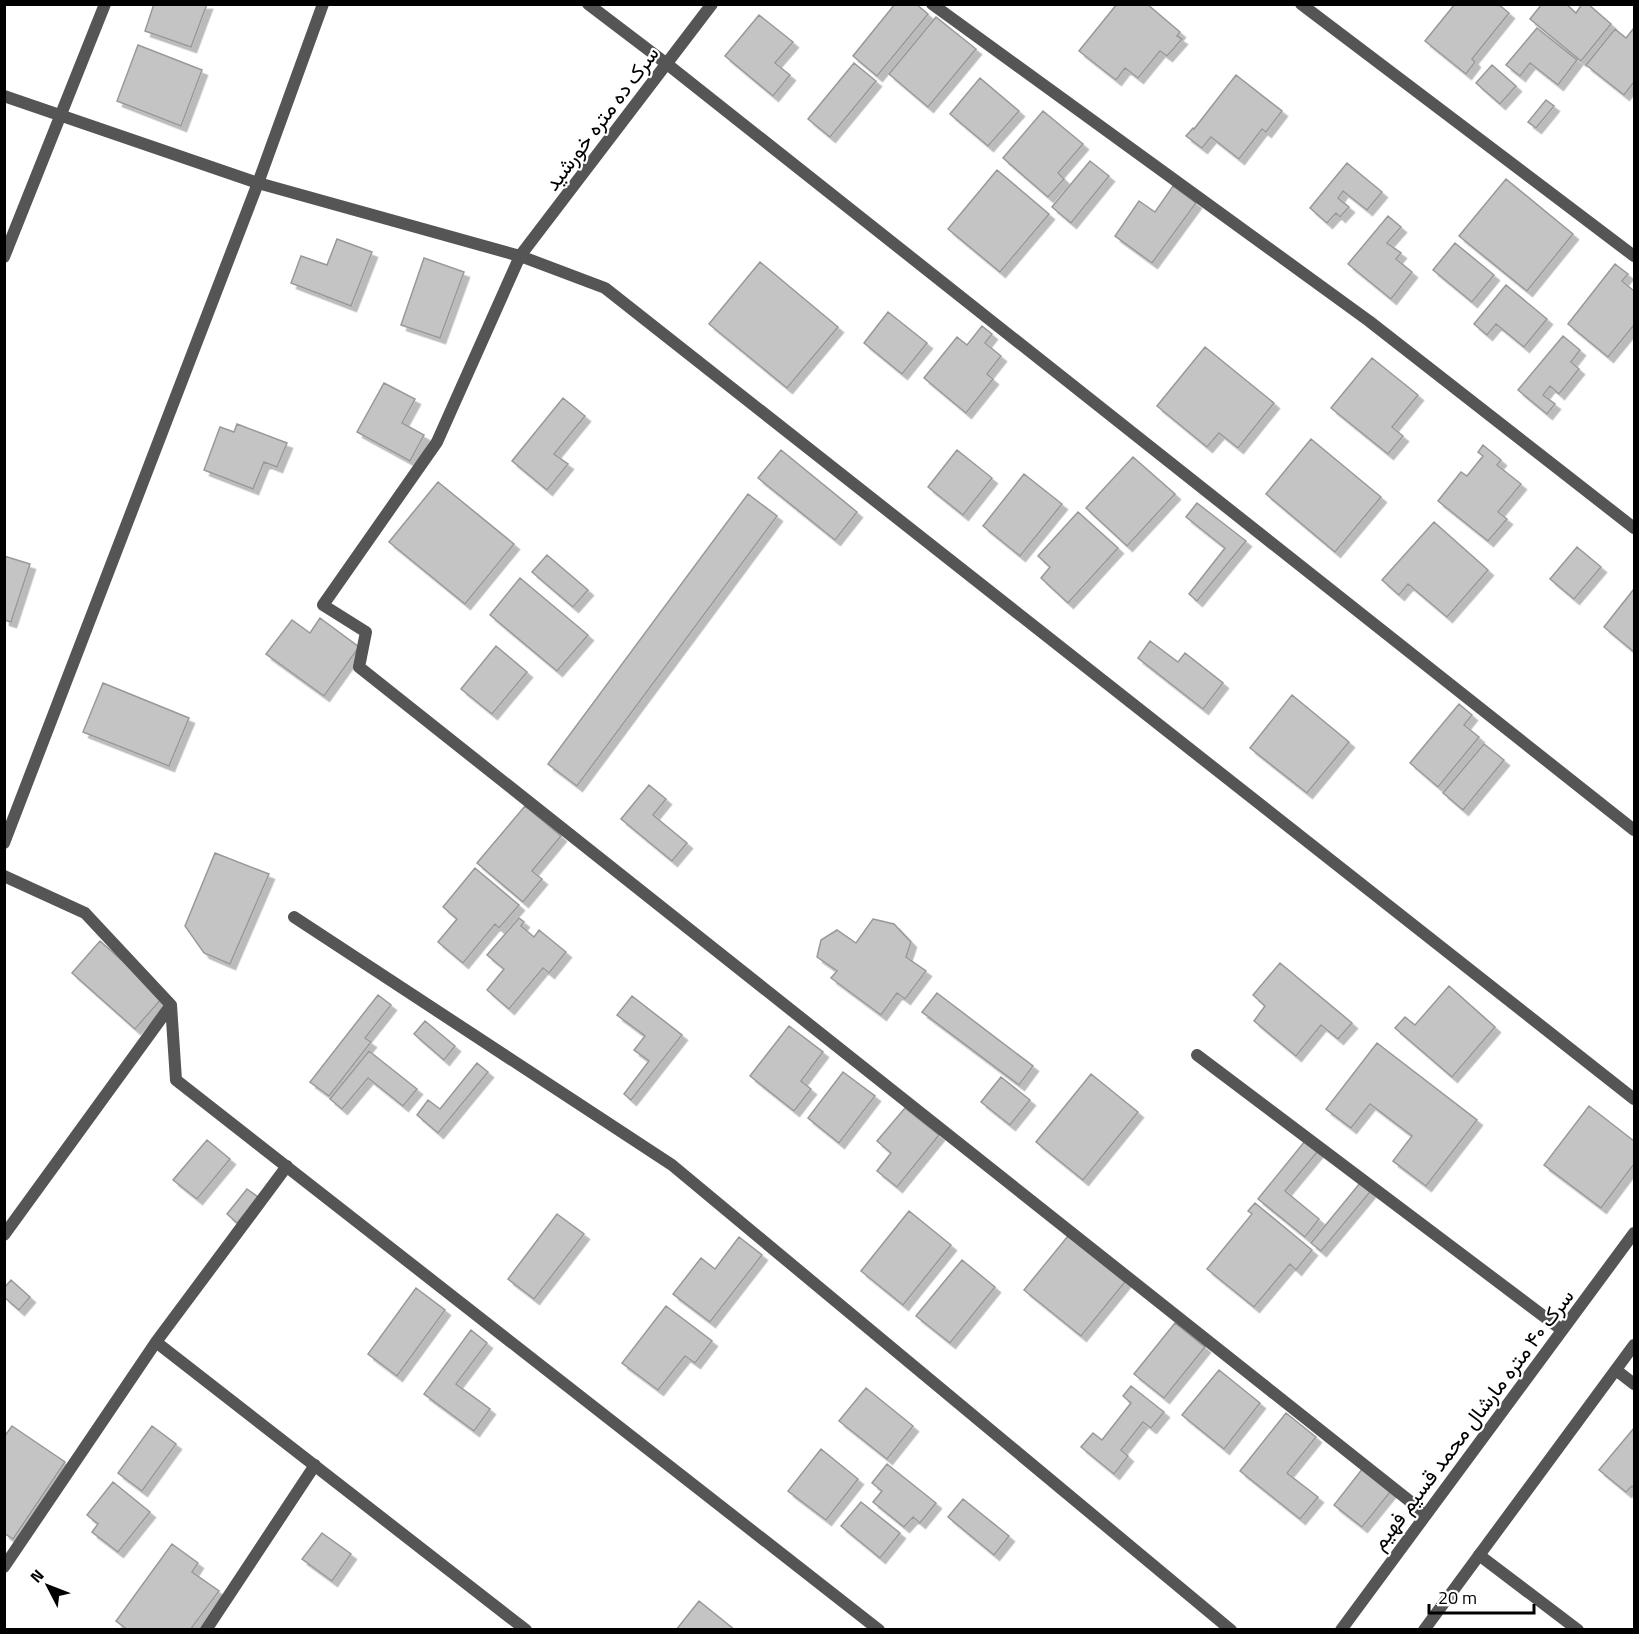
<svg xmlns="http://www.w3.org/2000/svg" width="1639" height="1634" font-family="'Titillium Web',Vazirmatn,sans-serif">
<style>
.building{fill:#c4c4c4;stroke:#999;stroke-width:1.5;filter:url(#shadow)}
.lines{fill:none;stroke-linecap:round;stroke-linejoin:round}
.minor{stroke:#555;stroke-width:12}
.tertiary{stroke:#555;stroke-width:12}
.labels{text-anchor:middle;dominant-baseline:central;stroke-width:4.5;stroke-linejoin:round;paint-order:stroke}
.street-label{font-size:21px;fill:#000;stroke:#fff}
</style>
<defs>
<filter id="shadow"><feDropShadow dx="5.5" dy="5.5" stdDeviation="0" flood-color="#0004"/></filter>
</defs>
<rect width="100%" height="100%" fill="#fff"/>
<path class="building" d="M154,4H207L191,47L145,31Z
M895,4H916L928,14L877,76L853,56Z
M1117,4H1147L1180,32L1177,36L1182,39L1167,56L1160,51L1138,78L1125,68L1116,80L1079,51Z
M1455,4H1498L1509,13L1472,59L1475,62L1466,74L1425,41Z
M1542,4H1566L1576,13L1582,4H1588L1611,24L1581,61L1530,19Z
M759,15L793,42L775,63L790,75L773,96L725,56Z
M936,17L976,49L928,107L889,74Z
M1537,28L1577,60L1558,85L1530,63L1520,76L1506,65Z
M1634,28V82L1624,95L1586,65L1615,29L1626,38Z
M138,45L202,70L181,126L117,101Z
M854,63L876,81L830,137L808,119Z
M1492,65L1516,86L1500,104L1476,83Z
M1236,75L1282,111L1266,132L1262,129L1239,159L1211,137L1202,148L1186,136L1193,128L1194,129Z
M980,78L1019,111L988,146L950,114Z
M1546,100L1554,106L1536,128L1528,122Z
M1043,111L1083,144L1058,173L1064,179L1048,197L1003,158Z
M1090,161L1109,176L1071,223L1052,207Z
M1347,163L1382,192L1367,210L1343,191L1338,198L1349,207L1340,217L1336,213L1327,223L1310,208Z
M997,170L1049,214L1000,272L948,229Z
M1506,179L1573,234L1527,291L1459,236Z
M1173,186L1196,203L1152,263L1115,236L1139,201L1155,212Z
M1388,216L1401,227L1387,243L1401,253L1396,259L1412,272L1391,299L1348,264Z
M337,239L372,252L351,306L291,283L301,256L327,265Z
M1455,243L1494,275L1472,302L1433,270Z
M424,258L464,272L440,338L401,325Z
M760,262L838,327L787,388L709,324Z
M1615,264L1628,274L1622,281L1634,291V325L1608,357L1568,324Z
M1506,285L1547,319L1524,347L1496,324L1487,335L1474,324Z
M888,312L927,343L902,374L864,343Z
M982,326L992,334L985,343L1001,356L987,374L993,379L966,413L924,378L957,337L967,345Z
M1563,336L1580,350L1571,362L1579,369L1559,394L1550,386L1543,395L1555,404L1547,414L1518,390Z
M1205,347L1274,403L1238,448L1219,433L1207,447L1157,406Z
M1372,358L1418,395L1392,427L1403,436L1388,454L1331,408Z
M384,383L415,399L402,423L424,435L410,461L357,432Z
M563,398L585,416L554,454L568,464L547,490L512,461Z
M237,424L287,443L277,467L264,462L253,489L204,470L220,427L234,432Z
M1311,439L1381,497L1335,552L1266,494Z
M1483,445L1501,460L1497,465L1521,484L1498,512L1507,519L1488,541L1438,501L1461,472L1467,476L1483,456L1478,452Z
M781,450L857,512L835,540L758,478Z
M957,450L992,478L963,515L928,487Z
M1133,457L1175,494L1127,546L1086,508Z
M1024,474L1062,504L1020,556L983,526Z
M438,482L514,544L465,604L389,542Z
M748,494L777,516L577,786L548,764Z
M1197,503L1246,541L1197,601L1189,594L1225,548L1186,517Z
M1078,512L1118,548L1068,603L1041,578L1050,567L1038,556Z
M1434,522L1488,570L1447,617L1408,584L1399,595L1382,580Z
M1577,547L1601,567L1574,599L1550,579Z
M547,555L588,590L573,607L532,572Z
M4,556L30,564L11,622L4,620Z
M520,578L588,635L557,671L490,615Z
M1634,589V652L1604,627Z
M320,618L359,647L324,696L266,654L292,620L310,633Z
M1150,641L1178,662L1185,653L1223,683L1203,709L1138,658Z
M496,646L527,672L492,714L461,689Z
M103,683L189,718L169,766L83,732Z
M1292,695L1349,742L1307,793L1250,748Z
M1459,704L1472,715L1464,725L1479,737L1438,787L1410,763Z
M1484,744L1504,760L1463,810L1443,793Z
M649,785L666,799L653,815L687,843L672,861L621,819Z
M525,806L561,836L532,871L542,879L523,902L477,863Z
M215,853L269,874L230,964L204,953L185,926Z
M475,868L519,905L499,928L495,924L463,963L438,942L457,919L443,907Z
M519,918L524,922L521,926L534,937L539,930L566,952L549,973L543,968L509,1009L487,990L504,969L487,955Z
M873,919L894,924L911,942L906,957L926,971L905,999L897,993L881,1015L831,978L837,971L817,957L821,940L837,930L856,943Z
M100,941L163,997L135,1029L72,973Z
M1280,963L1352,1023L1338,1039L1321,1025L1296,1056L1254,1021L1265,1006L1253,995Z
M1449,986L1495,1027L1452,1077L1395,1028L1405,1017L1415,1025Z
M937,993L1033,1066L1019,1085L922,1012Z
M378,995L391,1005L365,1038L371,1042L329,1096L310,1082Z
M632,996L682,1035L631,1100L624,1094L649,1061L634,1050L645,1036L617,1015Z
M425,1021L455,1046L444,1060L414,1034Z
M789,1026L823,1052L801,1081L811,1089L794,1111L750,1076Z
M1377,1043L1477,1120L1426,1186L1393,1161L1412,1136L1370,1104L1351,1128L1326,1109Z
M369,1051L417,1089L403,1106L368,1078L342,1109L330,1099Z
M477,1063L488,1072L438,1133L417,1115L428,1100L440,1109Z
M843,1072L875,1096L839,1143L808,1118Z
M1091,1074L1138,1112L1083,1180L1036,1142Z
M1001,1077L1030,1100L1010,1125L981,1102Z
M1589,1106L1634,1141V1164L1601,1208L1544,1165Z
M905,1108L939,1135L897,1187L877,1171L891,1153L877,1141Z
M207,1140L230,1159L197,1199L173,1180Z
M1305,1141L1318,1151L1285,1191L1319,1219L1305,1237L1258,1199Z
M1360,1183L1370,1192L1321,1251L1311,1243Z
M247,1189L258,1197L237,1223L227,1214Z
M1255,1203L1312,1250L1296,1270L1290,1264L1254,1307L1207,1269L1252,1214L1248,1211Z
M909,1211L951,1245L903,1305L861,1271Z
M557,1214L584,1234L534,1299L508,1279Z
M1068,1236L1125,1282L1081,1336L1024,1290Z
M739,1237L762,1255L710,1322L673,1294L701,1258L715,1269Z
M962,1260L995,1287L950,1343L916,1316Z
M11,1280L30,1297L19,1310L4,1297V1288Z
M416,1288L445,1310L397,1376L368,1354Z
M666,1306L712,1341L695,1363L685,1356L658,1390L622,1363Z
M1175,1323L1205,1347L1164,1398L1134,1374Z
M471,1330L487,1343L456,1384L490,1409L474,1431L424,1394Z
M1219,1370L1260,1403L1224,1449L1182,1415Z
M1131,1386L1164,1412L1151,1428L1143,1422L1121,1450L1128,1456L1114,1474L1081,1447L1093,1433L1102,1440L1131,1403L1123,1396Z
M866,1388L913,1426L887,1459L839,1421Z
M1286,1413L1316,1437L1287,1473L1318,1497L1300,1519L1240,1471Z
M12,1426L65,1462L13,1539L4,1533V1437Z
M152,1426L176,1444L142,1491L118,1473Z
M1634,1428V1488L1632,1486L1626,1492L1599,1470Z
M821,1449L858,1479L826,1520L788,1491Z
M887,1464L936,1503L920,1523L913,1517L904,1527L873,1502L882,1491L872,1483Z
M1363,1468L1391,1491L1362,1527L1334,1505Z
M113,1482L150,1512L118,1552L92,1532L98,1524L87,1515Z
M963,1499L1009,1536L994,1555L948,1517Z
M861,1502L900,1533L880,1558L841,1526Z
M322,1533L351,1554L332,1581L302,1559Z
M172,1544L198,1563L192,1572L219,1591L190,1630H128L116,1621Z
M699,1601L735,1630H676Z"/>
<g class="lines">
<path class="minor" d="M588,4L667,64L1634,830
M712,4L520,256L437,442L323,605L366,632L359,667L1426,1514
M932,4L1369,321L1634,528
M1301,4L1634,256
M4,96L258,183L520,256L605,288L1634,1099
M4,257L105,4
M4,843L258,183L323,4
M4,876L85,913L171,1005L176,1080L879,1630
M294,917L672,1165L1231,1630
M1197,1055L1562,1330
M4,1235L171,1005
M156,1342L526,1630
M1616,1370L1634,1384
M1479,1555L1578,1630
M4,1567L156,1342L287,1166
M206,1630L315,1465"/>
<path class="tertiary" d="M1341,1630L1634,1233
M1424,1630L1634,1345"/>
</g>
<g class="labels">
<g class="street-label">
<text transform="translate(601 118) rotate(-53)">سرک ده متره خورشید</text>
<text transform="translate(1472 1419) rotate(-53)">سرک ۴۰ متره مارشال محمد قسیم فهیم</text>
</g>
</g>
<rect width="1639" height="1634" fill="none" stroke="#000000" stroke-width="12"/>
<g transform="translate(48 1586) rotate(312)" stroke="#ffffff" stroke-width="4.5" paint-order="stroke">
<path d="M0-4.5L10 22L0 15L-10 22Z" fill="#000000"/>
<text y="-9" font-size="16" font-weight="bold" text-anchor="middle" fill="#000000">N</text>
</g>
<path d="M1429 1604v9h105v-9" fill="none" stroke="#000000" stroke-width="3"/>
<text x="1438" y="1604" font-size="18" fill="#000000" stroke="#ffffff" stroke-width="4.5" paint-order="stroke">20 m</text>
</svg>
